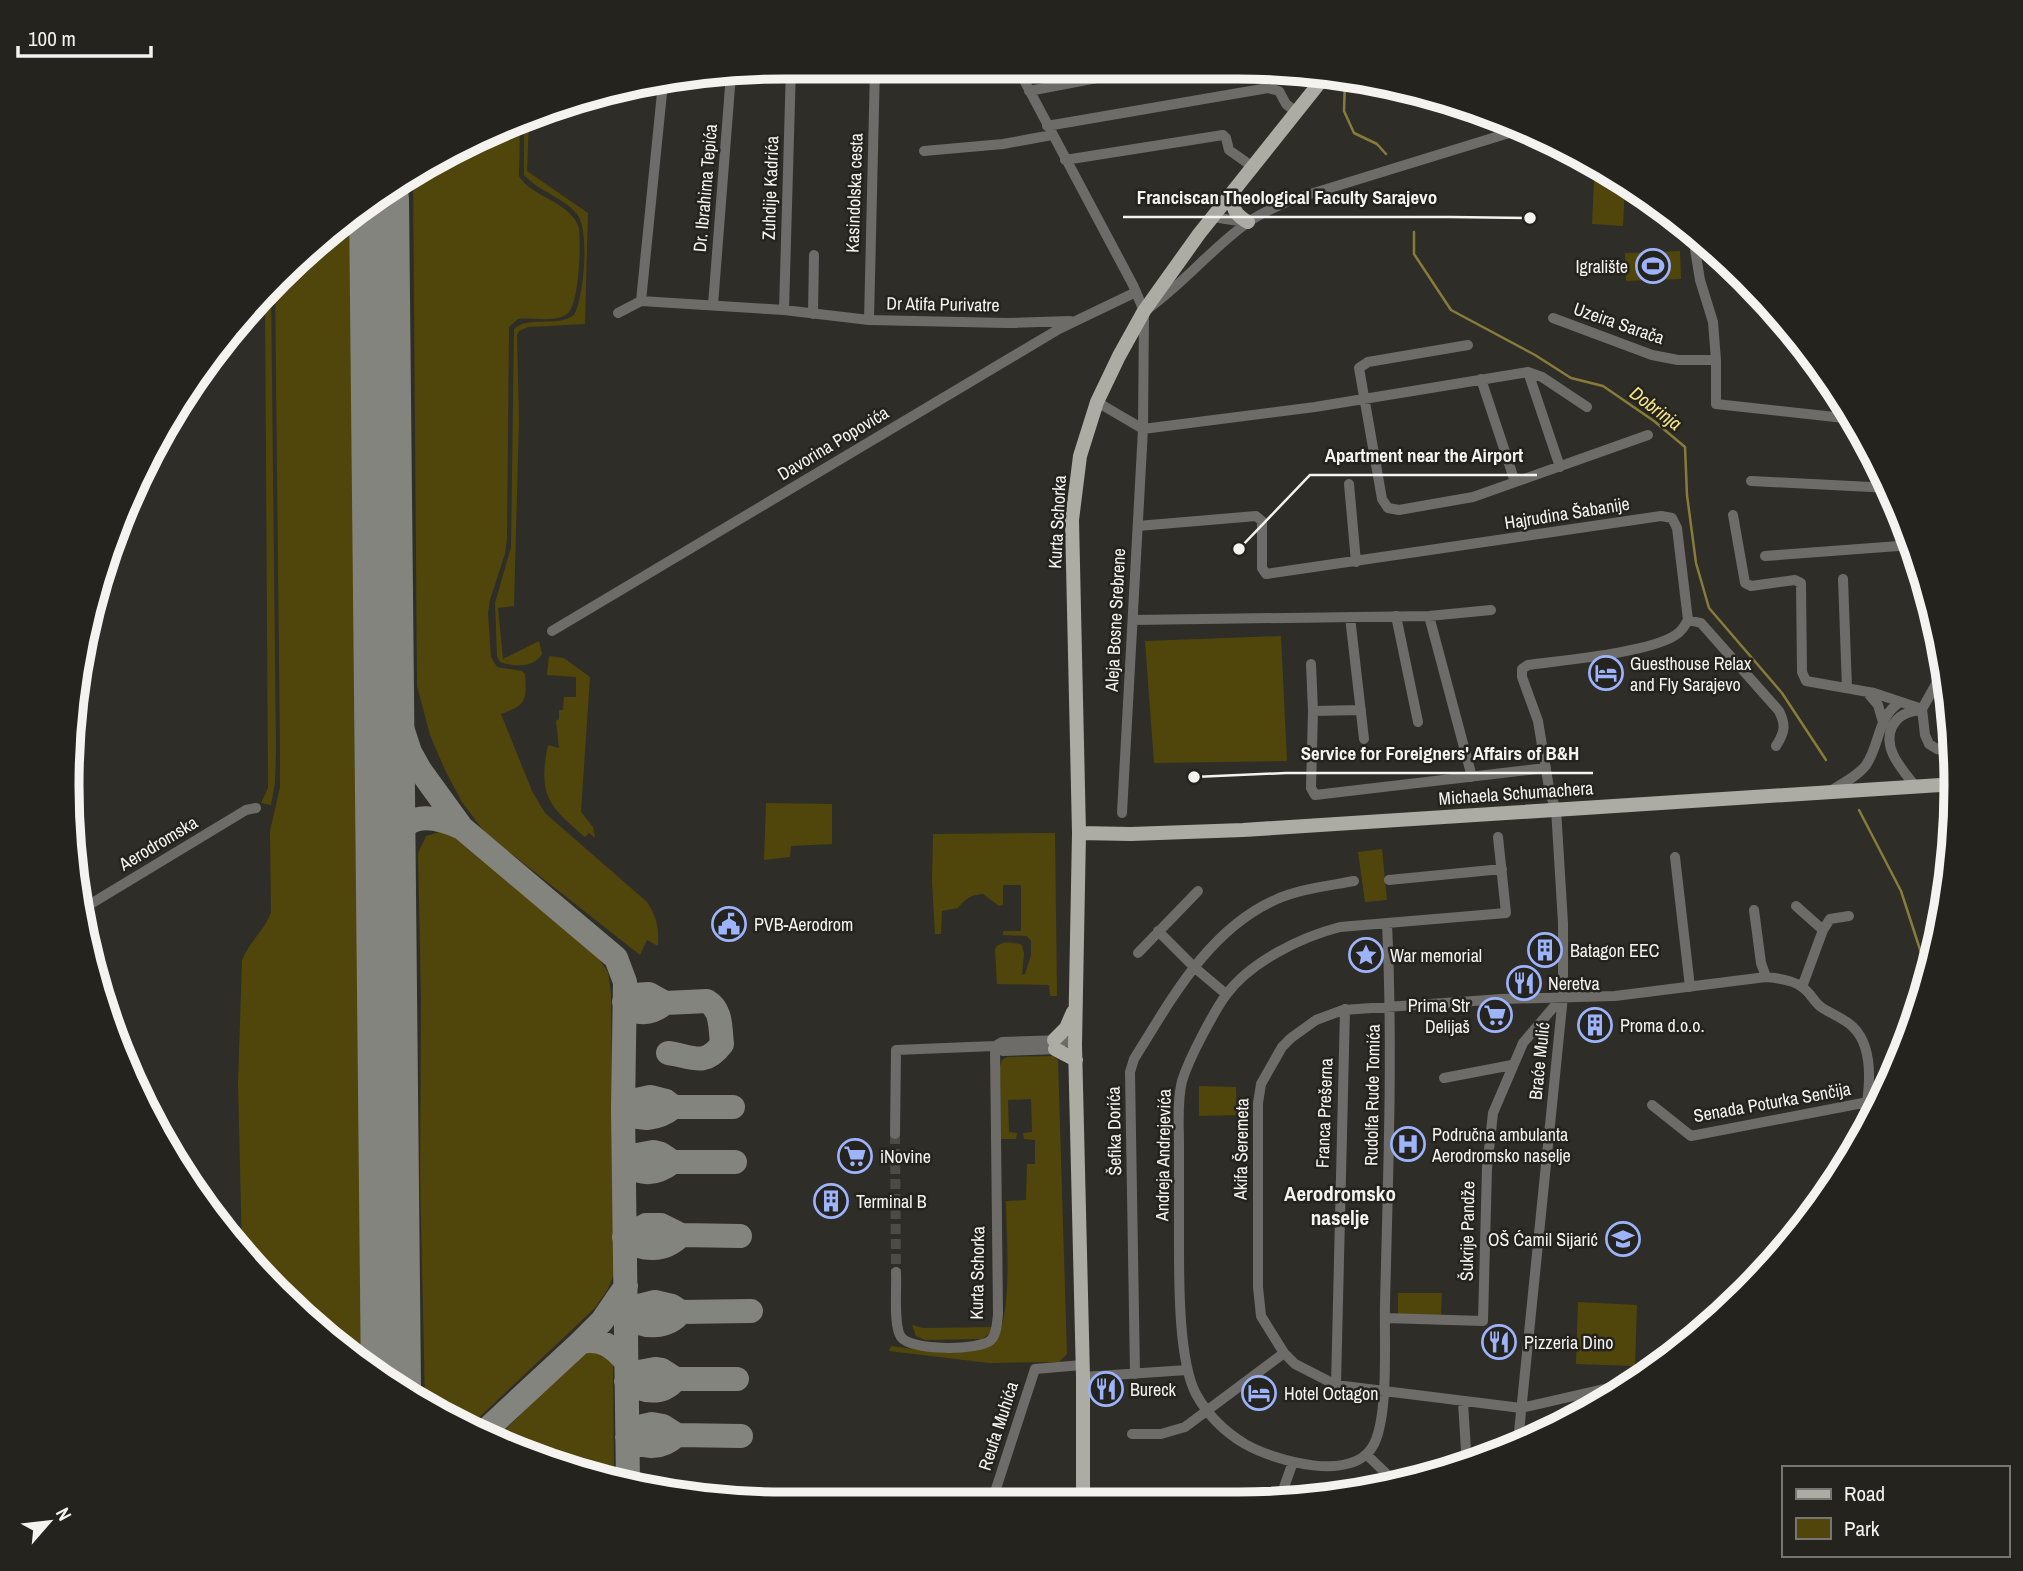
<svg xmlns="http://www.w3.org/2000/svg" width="2023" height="1571" font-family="'Archivo Narrow',sans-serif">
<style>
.green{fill:#50460b}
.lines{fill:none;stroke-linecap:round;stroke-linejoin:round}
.stream{stroke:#877c3a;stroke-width:2.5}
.taxiway{stroke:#84847e;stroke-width:24}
.runway{stroke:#84847e;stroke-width:60}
.minor-tunnel{stroke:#4c4b45;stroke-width:10;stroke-dasharray:10 5;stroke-linecap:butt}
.minor{stroke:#6d6c69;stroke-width:10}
.major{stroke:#acaba4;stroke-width:14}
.labels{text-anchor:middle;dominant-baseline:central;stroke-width:5;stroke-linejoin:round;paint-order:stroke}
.street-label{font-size:18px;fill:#f4f3ef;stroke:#24231d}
.poi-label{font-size:18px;fill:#f4f3ef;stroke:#24231d;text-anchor:start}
.water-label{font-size:19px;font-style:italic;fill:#f7e687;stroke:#24231d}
.quarter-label{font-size:21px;font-weight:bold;fill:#f4f3ef;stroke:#24231d}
.rim{fill:none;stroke:#f4f3ef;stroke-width:9}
.leader{fill:none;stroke:#f4f3ef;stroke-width:2.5}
.callout-dot{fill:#f4f3ef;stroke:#24231d;stroke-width:2.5}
.callout-label{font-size:19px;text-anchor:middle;font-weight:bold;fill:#f4f3ef;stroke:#24231d;stroke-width:5;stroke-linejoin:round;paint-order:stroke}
</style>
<rect width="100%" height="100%" fill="#2e2d27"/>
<path class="green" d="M529,120L527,171L588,213L585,324L528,327L519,331L517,335L519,420L514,606L498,608L503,659L539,641L542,654C534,668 514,667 500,662L497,656L495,603L511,547L514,329C529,315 556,328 574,315C584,298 590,230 577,214C563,197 538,191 524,175V122Z
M520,124L519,176C530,194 557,199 571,215C575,219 578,224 579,229C581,245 579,306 567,314C555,323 532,317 518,319L509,327L507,538L505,554L490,600L488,613L491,657L497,667L522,671L525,674C527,701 526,705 501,714L532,791L545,813L647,902C657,917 659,928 658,946L647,940L640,955L485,833L462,802L445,770L430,735L417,686L413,172L426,163Z
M1594,181L1625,184L1623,226L1592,224Z
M351,220L358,509V737L367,1368L277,1294L242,1251L238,1083L242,961C248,942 265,931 271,912L270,831L280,787V757L275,279Z
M1680,251L1681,279L1626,281L1625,253Z
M271,285L276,751L275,782L271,805L261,803L268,788L265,293Z
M1281,636L1287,761L1154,763L1145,641Z
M549,656L564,658L590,677L581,812L593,827L595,838L589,833L585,837C548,806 538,795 548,745L559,748L556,721L559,719V710H563L564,697H576V677L547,675Z
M766,803L832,804V844L791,846L790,857L764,860Z
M443,831L453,835L597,956L608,972L611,993L614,1274L608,1289L595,1308L471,1425L425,1403L420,1175L421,1001L418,853L426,836Z
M1055,833L1057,996H1050L1049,985L997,984L995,949C1000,940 1013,942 1022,945L1024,954L1022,975L1025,974L1031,955V941L1027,936L1003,935V931H1021V885H1003V905L999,906L983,894C971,895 966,898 958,908L942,911L941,934H935L932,882L933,834Z
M1382,849L1387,900L1365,902L1358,852Z
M1053,1056L1058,1060L1067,1354L1059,1362L989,1363L889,1351L891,1346L935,1352L993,1344C1014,1322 1006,1234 1006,1201L1026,1200L1027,1164H1035V1140L1024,1139L1023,1133L1032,1132L1031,1099L1008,1100L1009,1132L1017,1133L1016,1139H1001L1000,1067L1002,1060L1007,1057Z
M1199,1086L1236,1087L1237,1115L1199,1116Z
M1398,1293H1442L1441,1316L1398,1314Z
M1578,1302L1637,1305L1635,1366L1576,1364Z
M912,1325L923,1328L993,1327L989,1334L982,1339L925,1340L916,1336Z
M590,1350C602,1350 608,1355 613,1366L614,1480L554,1466L497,1438L580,1355Z"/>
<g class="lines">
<path class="stream" d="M1345,80L1344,111L1354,133L1377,144L1386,154
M1414,232V254L1451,310L1535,355L1571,378L1603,386L1654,421L1685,447L1687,495L1696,563L1709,608L1782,693L1826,760
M1859,810L1901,891L1928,974"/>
<path class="taxiway" d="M384,673L410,752L420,770L462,828L616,958L625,982L623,1109L628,1483
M386,855C401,814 425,811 462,828
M649,994L665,1003C652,1014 635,1017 624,1002L633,995Z
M665,1003L707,1001C722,1010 720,1027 722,1044C704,1068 692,1056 668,1053
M650,1097L666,1101L674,1107C659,1119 639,1123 623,1109L632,1101Z
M674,1107H733
M673,1162C656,1175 643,1175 624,1165L637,1155L653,1152L661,1154L673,1162H735
M646,1225H661L681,1235C665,1252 641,1252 624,1237Z
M681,1235L740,1236
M655,1302L672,1306L681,1312C667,1329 643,1329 626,1316L639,1306Z
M681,1312L751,1311
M581,1342L602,1321L626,1286
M655,1369L662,1370L676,1379C662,1396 642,1392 626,1381L639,1372Z
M676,1379H737
M652,1424L663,1426L677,1435C661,1450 644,1449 627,1437L643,1426Z
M484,1432L581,1342C601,1338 613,1346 626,1362
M677,1435L741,1436"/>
<path class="runway" d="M379,199L391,1386"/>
<path class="minor-tunnel" d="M895,1134L896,1272"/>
<path class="minor" d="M1017,67L1133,285L1144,311L1143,429L1122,813
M1029,91L1149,68
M1047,126L1268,88L1279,91L1286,104L1296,112
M924,151L1003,144L1052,135
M1065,160L1223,135L1226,138L1229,150L1253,167
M1213,217L1245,222
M1692,231L1700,280L1713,322L1716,360V404L1853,419
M641,301L663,83
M713,305L731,74
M1149,308C1184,283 1212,248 1247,223C1260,213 1276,207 1291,200L1525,128
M784,310L791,67
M618,313L641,301L784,310L869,320L1007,323L1070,321
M813,314L814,255
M1553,318L1652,355L1678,360H1716
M869,320L875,67
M1468,345L1368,362L1359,368L1382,499L1388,508L1399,510L1473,497L1648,435
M1528,372L1560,467
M1481,379L1515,482
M1097,402L1143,429L1315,407L1528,372L1542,377L1587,407
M1751,481L1890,488
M1349,484L1356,562
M1733,515L1745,583L1751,586L1795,580L1801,583L1802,672L1806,681L1874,693L1922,709
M1138,526L1256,516L1262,521V568L1266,574L1661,516L1672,518L1677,528L1688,620C1684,627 1681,632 1674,636C1646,653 1563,660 1528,665L1522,669V677L1538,721L1550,794L1556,809L1563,923V996L1518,1442
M1765,556L1912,545
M1843,579L1847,688
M1396,616L1418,722
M1429,616L1472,777
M1350,617L1364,739
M1133,620L1429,616L1491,610
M1688,620L1701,623L1779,711C1786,725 1785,732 1776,746
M552,631L1059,329L1136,292
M1311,664L1313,711L1311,788L1315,795L1546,768
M1945,668L1922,709L1925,735L1929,744L1937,749L1953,752
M1867,692L1878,705L1883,722
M1313,711L1361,710
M1915,786C1903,770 1882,749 1892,727C1898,715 1907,712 1920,710
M1829,792C1841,784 1858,776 1866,765C1880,745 1877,717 1900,702
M1675,857L1690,987
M1389,880L1502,869
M1796,906L1823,930L1802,987
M1754,910L1761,963L1766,977
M79,911L246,810L256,808
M1387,924C1393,1051 1388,1177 1385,1304C1384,1339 1389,1414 1374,1444C1354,1484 1275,1461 1245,1444C1225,1432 1207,1414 1196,1394C1179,1362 1179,1285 1179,1248C1179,1214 1179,1179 1179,1145C1179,1125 1177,1101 1182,1081C1187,1065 1195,1049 1203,1034C1210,1021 1217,1007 1226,995C1250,962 1301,937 1340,927L1506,913L1498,837
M1823,930L1830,919L1849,916
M1158,931L1194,967L1226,994
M1138,953L1198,891
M995,1046L1003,1051L1060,1049
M1444,1078L1512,1065
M1652,1105L1691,1136L1868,1102
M895,1134L896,1050L995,1046L1002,1042L1063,1040L1075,1045
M896,1272C897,1287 893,1326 901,1337C911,1351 979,1351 991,1340C997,1334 997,1322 998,1314L995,1046
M1385,1318L1483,1321L1487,1168L1493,1113L1523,1043L1563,996
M1135,1374L1130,1072L1134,1059C1171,1000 1208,930 1275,900C1299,889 1328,886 1354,881
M1083,1377L1187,1370
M1639,1381L1521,1408L1336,1385L1295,1364L1284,1353L1261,1316L1258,1287V1103L1261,1084L1282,1047L1291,1038L1316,1020L1343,1010L1502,999L1615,996L1766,977C1777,978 1793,980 1802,987C1810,992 1814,1002 1821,1007C1831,1014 1844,1018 1853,1027C1879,1052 1867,1107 1861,1137
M1336,1385L1345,1009
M1463,1402L1467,1467
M1132,1434H1161L1185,1427L1284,1353
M1367,1455L1396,1483
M1158,1496L1162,1498
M993,1498L1035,1369L1082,1365
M1277,1498L1283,1490L1293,1462"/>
<path class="major" d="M1234,192C1230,206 1235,215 1248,222
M1079,833L1131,834L1243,830L1956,784
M1054,1040L1066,1028L1073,1012
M1055,1049L1076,1060
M1083,1498V1377L1075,1045L1079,833L1072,520L1080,456L1097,402L1119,356L1144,311L1199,234L1325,76"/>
</g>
<defs>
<g id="stadium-ring" transform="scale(1.75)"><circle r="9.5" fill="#24231d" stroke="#9db4fd" stroke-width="1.5"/><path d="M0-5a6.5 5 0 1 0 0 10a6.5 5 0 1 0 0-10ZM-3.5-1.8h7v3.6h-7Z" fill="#9db4fd"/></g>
<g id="hotel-ring" transform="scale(1.75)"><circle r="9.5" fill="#24231d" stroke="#9db4fd" stroke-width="1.5"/><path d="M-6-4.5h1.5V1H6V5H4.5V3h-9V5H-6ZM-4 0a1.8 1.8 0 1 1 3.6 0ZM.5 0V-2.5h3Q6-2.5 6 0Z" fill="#9db4fd"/></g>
<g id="civic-ring" transform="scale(1.75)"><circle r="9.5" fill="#24231d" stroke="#9db4fd" stroke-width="1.5"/><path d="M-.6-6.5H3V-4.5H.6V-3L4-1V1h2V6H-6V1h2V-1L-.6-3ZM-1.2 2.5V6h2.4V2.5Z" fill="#9db4fd"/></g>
<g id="building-ring" transform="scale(1.75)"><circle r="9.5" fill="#24231d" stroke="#9db4fd" stroke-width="1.5"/><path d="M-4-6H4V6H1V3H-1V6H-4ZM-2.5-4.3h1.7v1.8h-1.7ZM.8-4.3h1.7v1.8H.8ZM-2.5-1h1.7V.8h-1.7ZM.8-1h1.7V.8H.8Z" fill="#9db4fd"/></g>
<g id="sight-ring" transform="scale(1.75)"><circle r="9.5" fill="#24231d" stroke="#9db4fd" stroke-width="1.5"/><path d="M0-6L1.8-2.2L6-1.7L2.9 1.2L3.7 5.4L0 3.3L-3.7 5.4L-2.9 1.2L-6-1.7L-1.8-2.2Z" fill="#9db4fd"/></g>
<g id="restaurant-ring" transform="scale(1.75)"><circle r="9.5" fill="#24231d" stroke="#9db4fd" stroke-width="1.5"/><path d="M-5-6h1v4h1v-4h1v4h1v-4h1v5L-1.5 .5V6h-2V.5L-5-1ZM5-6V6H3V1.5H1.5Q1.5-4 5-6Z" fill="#9db4fd"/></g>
<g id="supermarket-ring" transform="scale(1.75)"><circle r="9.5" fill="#24231d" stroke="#9db4fd" stroke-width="1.5"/><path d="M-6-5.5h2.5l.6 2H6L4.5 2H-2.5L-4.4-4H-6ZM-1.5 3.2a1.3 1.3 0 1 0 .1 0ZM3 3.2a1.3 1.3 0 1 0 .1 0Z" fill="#9db4fd"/></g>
<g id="hospital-ring" transform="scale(1.75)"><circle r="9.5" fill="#24231d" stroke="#9db4fd" stroke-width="1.5"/><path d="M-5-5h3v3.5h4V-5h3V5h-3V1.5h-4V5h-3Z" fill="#9db4fd"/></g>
<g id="school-ring" transform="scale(1.75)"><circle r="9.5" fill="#24231d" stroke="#9db4fd" stroke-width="1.5"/><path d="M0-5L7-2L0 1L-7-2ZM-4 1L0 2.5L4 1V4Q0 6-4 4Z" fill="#9db4fd"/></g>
</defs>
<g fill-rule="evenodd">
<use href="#stadium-ring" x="1653" y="266"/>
<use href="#hotel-ring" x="1606" y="673"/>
<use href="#civic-ring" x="729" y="924"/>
<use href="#building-ring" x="1545" y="950"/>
<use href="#sight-ring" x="1366" y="955"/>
<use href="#restaurant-ring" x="1524" y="983"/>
<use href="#supermarket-ring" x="1495" y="1015"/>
<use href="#building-ring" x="1595" y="1025"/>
<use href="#hospital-ring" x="1408" y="1144"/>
<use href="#supermarket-ring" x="855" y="1156"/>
<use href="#building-ring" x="831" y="1201"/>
<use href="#school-ring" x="1623" y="1239"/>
<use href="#restaurant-ring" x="1499" y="1342"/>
<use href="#restaurant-ring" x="1106" y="1389"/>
<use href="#hotel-ring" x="1259" y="1393"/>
</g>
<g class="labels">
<g class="street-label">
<text transform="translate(705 188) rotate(-85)">Dr. Ibrahima Tepića</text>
<text transform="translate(770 188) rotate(-88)">Zuhdije Kadrića</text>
<text transform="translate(854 193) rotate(-88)">Kasindolska cesta</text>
<text transform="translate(943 304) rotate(1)">Dr Atifa Purivatre</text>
<text transform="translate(1619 323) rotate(19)">Uzeira Sarača</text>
<text transform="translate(833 443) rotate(-31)">Davorina Popovića</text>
<text transform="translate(1567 513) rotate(-9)">Hajrudina Šabanije</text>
<text transform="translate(1057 522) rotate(-87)">Kurta Schorka</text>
<text transform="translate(1115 620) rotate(-87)">Aleja Bosne Srebrene</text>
<text transform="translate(1516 793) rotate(-4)">Michaela Schumachera</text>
<text transform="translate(158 843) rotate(-31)">Aerodromska</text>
<text transform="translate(1539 1061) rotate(-84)">Braće Mulić</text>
<text transform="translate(1372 1095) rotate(-89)">Rudolfa Rude Tomića</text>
<text transform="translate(1772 1102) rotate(-10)">Senada Poturka Senčija</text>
<text transform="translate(1324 1113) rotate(-88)">Franca Prešerna</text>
<text transform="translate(1114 1131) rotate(-91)">Šefika Dorića</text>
<text transform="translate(1241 1149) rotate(-89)">Akifa Šeremeta</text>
<text transform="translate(1163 1155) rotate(-89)">Andreja Andrejevića</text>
<text transform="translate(1467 1231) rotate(-89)">Šukrije Pandže</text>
<text transform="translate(977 1273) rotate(-89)">Kurta Schorka</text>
<text transform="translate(998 1426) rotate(-72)">Reufa Muhića</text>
</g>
<g class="poi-label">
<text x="1628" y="266" text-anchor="end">Igralište</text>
<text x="1630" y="663">Guesthouse Relax<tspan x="1630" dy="21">and Fly Sarajevo</tspan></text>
<text x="754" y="924">PVB-Aerodrom</text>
<text x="1570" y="950">Batagon EEC</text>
<text x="1390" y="955">War memorial</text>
<text x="1548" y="983">Neretva</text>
<text x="1470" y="1005" text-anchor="end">Prima Str<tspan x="1470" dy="21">Delijaš</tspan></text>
<text x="1620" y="1025">Proma d.o.o.</text>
<text x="1432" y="1134">Područna ambulanta<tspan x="1432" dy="21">Aerodromsko naselje</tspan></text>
<text x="880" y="1156">iNovine</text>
<text x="856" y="1201">Terminal B</text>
<text x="1598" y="1239" text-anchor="end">OŠ Ćamil Sijarić</text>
<text x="1524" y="1342">Pizzeria Dino</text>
<text x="1130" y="1389">Bureck</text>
<text x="1284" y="1393">Hotel Octagon</text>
</g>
<g class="water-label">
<text transform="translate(1656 408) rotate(37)">Dobrinja</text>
</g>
<g class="quarter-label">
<text x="1340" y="1193">Aerodromsko<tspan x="1340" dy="24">naselje</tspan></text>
</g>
</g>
<path d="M0 0H2023V1571H0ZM785 79H1238A706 706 0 0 1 1944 785V786A706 706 0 0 1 1238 1492H785A706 706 0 0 1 79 786V785A706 706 0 0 1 785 79Z" fill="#24231d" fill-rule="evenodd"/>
<path class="rim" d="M785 79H1238A706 706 0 0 1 1944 785V786A706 706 0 0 1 1238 1492H785A706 706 0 0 1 79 786V785A706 706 0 0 1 785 79Z"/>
<path class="leader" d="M1530 218L1451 217H1123M1239 549L1310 475H1537M1194 777L1286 773H1593"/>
<g class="callout-dot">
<circle cx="1530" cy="218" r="7"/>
<circle cx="1239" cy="549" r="7"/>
<circle cx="1194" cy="777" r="7"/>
</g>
<g class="callout-label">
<text x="1287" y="204">Franciscan Theological Faculty Sarajevo</text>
<text x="1424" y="462">Apartment near the Airport</text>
<text x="1440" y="760">Service for Foreigners' Affairs of B&amp;H</text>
</g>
<rect x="1782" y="1466" width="228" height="91" fill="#24231d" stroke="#777671" stroke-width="2"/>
<rect x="1796" y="1489" width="35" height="10" fill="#acaba4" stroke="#777671" stroke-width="2"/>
<text x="1844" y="1501" font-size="21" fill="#f4f3ef">Road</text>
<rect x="1796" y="1518" width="35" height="21" fill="#50460b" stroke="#777671" stroke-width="2"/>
<text x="1844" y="1536" font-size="21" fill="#f4f3ef">Park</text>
<g transform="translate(49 1522) rotate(62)" stroke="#24231d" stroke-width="5" paint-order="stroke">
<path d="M0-5L12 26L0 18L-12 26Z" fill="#f4f3ef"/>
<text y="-10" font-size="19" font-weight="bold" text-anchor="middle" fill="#f4f3ef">N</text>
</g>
<path d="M18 46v10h133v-10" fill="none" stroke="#f4f3ef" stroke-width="3.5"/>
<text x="28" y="46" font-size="21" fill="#f4f3ef" stroke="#24231d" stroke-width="5" paint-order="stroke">100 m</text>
</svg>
